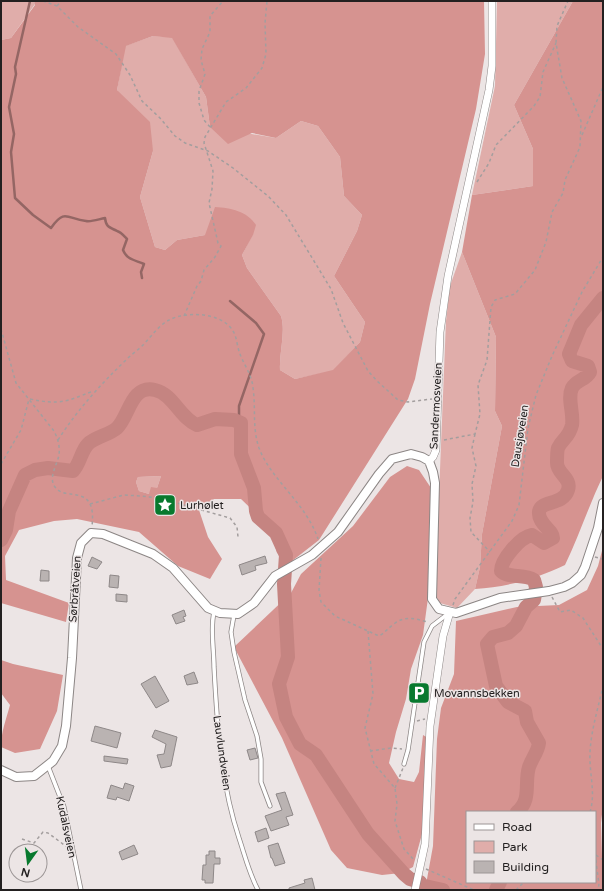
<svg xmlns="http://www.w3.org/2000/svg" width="604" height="891" font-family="'Varela Round',sans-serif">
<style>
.green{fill:#e0adaa}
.forest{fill:#d69390;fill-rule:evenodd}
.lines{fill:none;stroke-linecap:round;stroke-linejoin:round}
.stream{stroke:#946664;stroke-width:2.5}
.river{stroke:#c58481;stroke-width:14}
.building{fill:#bab3b2;stroke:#8e8888}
.service-casing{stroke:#8c8685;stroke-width:5}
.minor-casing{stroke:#8c8685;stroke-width:8}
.tertiary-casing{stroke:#8c8685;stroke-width:10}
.path{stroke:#a39e9e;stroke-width:1.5;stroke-dasharray:3 3;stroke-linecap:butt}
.service{stroke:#fff;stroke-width:3.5}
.minor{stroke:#fff;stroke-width:7}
.tertiary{stroke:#fff;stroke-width:8}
.labels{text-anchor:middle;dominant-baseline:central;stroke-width:3;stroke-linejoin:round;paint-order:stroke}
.street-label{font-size:11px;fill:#232020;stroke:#ece5e5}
.poi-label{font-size:11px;fill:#232020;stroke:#ece5e5;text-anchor:start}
</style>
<rect width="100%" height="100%" fill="#ece5e5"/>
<path class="green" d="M1,1H34L35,4L11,38L1,40Z
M497,1H573L514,105L533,149V186L472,195L495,86Z
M153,36L172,37L206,97L210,127L276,138L301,121L318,126L340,157L344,196L362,215L357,231L334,276L365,322L360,342L333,371L295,379L280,370C279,352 286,332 281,316L247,268L242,255L253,234L205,235L177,240L165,250L155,247L140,197L153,151L117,90L125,46Z
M462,252L496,337L495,411L502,426L482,534L480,567L475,589L457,608L440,603L435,594L446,321L450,286Z
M161,476L157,488L149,494L139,491L136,482L138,477Z"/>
<path class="forest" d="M34,1H484L485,54L476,109L430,304L415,379L408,399L319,540L292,561L277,553L270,527L241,499H214L199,510L208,537L222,559L210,579L178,566L139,532L77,519L54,521L19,530L5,556L6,580L69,603L66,622L1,603V40L11,38L35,5ZM153,36L172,38L206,97L210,127L228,144L252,133L276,138L301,121L318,126L340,157L344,196L362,215L357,231L334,276L365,322L360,342L333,370L295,379L280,370C279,352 286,332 281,316L247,268L242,255L253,235L256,225C247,211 231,208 215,207L205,235L177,240L165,250L155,247L140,197L153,151L150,122L117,90L126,46ZM161,476L157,488L151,487L149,494L139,491L136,482L138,477Z
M573,1H603V476C589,505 579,536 565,565C536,579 507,587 475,589L480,567L482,534L502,426L495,411L496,337L462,252L472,195L533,186V149L514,105Z
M407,466L419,470L431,488L428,598L423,635L411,669L406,699L396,732L389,763L399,779L414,782L419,772L423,735L428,738L425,823L413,867L401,873L382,875L347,868L331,850L282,738L234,647L291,593L301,574L353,526L390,477Z
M603,547V806L601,823L603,890H425L433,846L437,739L441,708L454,674L456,621L517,607L559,605L587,590L598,566ZM467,812H595V882H467Z
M1,660L13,664L63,675L57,711L40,749L15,753L1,747C1,732 6,720 10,705L1,693Z"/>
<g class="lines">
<path class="stream" d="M30,1L15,67L16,74L9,107L14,134L11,152L15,198L33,215L51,228C65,208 67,219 86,221C92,222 99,219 105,218C106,227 109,227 117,231C121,232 124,236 127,239L123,250C127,260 135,260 144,264L141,272L142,278
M230,301L256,323L264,334L239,406V421"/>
<path class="river" d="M1,540L6,530L9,511L25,475L35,470L48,468L73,471C80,464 81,451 88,444C95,437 109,435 117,428C129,417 131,384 155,390C173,394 180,418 197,425L215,419L234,420L241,423V454L254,488L256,511L258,517L276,533L286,555L284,584L288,657L279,684L286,717L300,744L316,755L368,834L404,874L410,879L420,882L425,890
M517,812C532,800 524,783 529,767C532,758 538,752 539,743L527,722L525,711L508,702L496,686L487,644L493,637L508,633L516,626L526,607L534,600L536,587L534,580C524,573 509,579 501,571C501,560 520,537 532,535L544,543L553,538C553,530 538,524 539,512C540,500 563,506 568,490C572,478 557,474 557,463C557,459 557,451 558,448C562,439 569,438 572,425C574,413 567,399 572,388C576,380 586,380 590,372L588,366L572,361L569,354L581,325L603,298
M425,886L443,890
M496,890L500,882"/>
</g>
<path class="building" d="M265,556L267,563L255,566L256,570L242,575L239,565Z
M92,557L102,562L97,569L88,566Z
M41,570L49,571V581H40Z
M110,575L119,576L118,588L109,587Z
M116,594L127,595V602L116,601Z
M184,610L186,616L183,617L185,621L176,624L172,615Z
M194,672L198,683L187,685L184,676Z
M155,676L169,701L156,708L141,684Z
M95,726L121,733L117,748L91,741Z
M155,730L177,737L171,766L161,768L157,755L164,754L166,744L152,737Z
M255,748L258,758L250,760L247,750Z
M104,756L128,759L127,764L104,761Z
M125,783L134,786L129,801L117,797L116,800L107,798L111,785L123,789Z
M285,792L293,815L286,817L289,825L271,831L265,816L282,810L276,794Z
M266,828L269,838L258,842L255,832Z
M278,843L285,863L275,866L272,858H271L268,846Z
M134,845L138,854L122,860L119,852Z
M209,851H215V858H220V864H214L213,883H205V880H202L203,865H206V855H209Z
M312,878L315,890H289V888L305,883L304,880Z"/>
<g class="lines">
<g class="service-casing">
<path id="service" d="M214,612C210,629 214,649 214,667C217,724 221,784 239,838C245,856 249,873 258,890
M234,615L231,632L234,652L245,700L257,736L261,759V782L270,806
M404,764L408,750L424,642L432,626L449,613
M48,766L64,807L81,890"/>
</g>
<g class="minor-casing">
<path id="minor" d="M429,461L433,457L436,450L440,332L448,276L489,90L492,66V1
M415,890L425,844L430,726L443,636L450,612"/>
</g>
<g class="tertiary-casing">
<path id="tertiary" d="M1,770L16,777L34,776L53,761L62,746L66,726L72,658L77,558L81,543L91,533L103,534L153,554L173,568L208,608L220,613L238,614L254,603L275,576L312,555L338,532L379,474L392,459L411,454L422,457L429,461L433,472L435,483L432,599L439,609L456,613L500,598L549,591L564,587L572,583L581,575L585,567L598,528L603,503"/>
</g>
<path class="path" d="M43,1L57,6L78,27L116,54L130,75L142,101L160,118L175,136L185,143L208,151L233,168L268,196L286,215L331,289L343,323L368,371L377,381L398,400L408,402L432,399
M57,6L61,1
M210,127L204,120L199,103V91L205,74L201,60L202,49L210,32V16L223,1
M582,135L603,87
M477,182L489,163L496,145L534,106L540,97L543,72L556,43
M184,316L197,286L201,281L204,270L215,257L221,246L218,243L209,203L212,189L213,171L204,143L205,137L226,102L246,88L262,68L266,54L265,23L267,1
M1,329L16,383L54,431C58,439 60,446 59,455C57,465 48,478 55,487C65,502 97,482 92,526
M30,399C59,405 66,402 93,391
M475,434L472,448L476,466L472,484L473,502L470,518L471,532L490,552
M58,440C78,409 100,385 127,359C132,354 138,350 143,345C151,337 159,325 169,320C186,311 222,312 233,331C237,337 237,347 240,354C244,365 252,375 253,388C256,408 252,427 259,448C271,480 306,503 318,539
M444,440L475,434L480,414L478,385L487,360L491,307L495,300L515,294L535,270L546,242L552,212L563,193L565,180L580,147L581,121L562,78L556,43L557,26L568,1
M1,464L21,430L29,399
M90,504L124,495L140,496L159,498L230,518L237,527L238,537
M595,557L603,559
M321,558L319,590L321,602L335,616L379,636C385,633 388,628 394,624C405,615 416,619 428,622
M552,597L560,612L571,610L583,618L603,649
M453,605L455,599L512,521L519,505L528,428L536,395L552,356L582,292L603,257
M368,631L373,694L365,728L374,764L395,788L397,804L395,821L404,849L414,860
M417,721L425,719
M370,751L391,748L402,749
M395,788L403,768
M590,812C596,793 589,773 590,753C591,730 598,709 603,686
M22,839L34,843L43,832L48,833L67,847
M595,854L599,884L598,890
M596,855L603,860
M426,869L474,890
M516,890L524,882"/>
<use href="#service" class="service"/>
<use href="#minor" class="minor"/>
<use href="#tertiary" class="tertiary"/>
</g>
<defs>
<g id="sight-square" transform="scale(1.15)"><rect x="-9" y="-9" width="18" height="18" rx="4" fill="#08792e" stroke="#ece5e5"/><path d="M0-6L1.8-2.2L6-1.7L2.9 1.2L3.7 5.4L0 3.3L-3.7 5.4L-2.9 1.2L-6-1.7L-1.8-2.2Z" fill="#fff"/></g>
<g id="parking-square" transform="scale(1.15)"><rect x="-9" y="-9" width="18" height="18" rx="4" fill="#08792e" stroke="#ece5e5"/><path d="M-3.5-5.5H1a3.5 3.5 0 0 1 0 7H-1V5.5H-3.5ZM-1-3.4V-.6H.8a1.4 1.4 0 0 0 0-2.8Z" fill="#fff"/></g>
</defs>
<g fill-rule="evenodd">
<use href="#sight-square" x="165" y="505"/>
<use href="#parking-square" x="419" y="693"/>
</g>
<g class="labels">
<g class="street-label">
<text transform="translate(436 406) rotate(-87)">Sandermosveien</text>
<text transform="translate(520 436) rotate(-81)">Dausjøveien</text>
<text transform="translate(75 589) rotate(-86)">Sørbråtveien</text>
<text transform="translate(222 753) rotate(82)">Lauvlundveien</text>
<text transform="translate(66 827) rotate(78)">Kudalsveien</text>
</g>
<g class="poi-label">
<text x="180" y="505">Lurhølet</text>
<text x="434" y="693">Movannsbekken</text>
</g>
</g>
<rect width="604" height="891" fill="none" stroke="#232020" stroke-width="4"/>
<rect x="466" y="811" width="130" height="72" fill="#ece5e5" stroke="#9c9696"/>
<rect x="474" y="824" width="20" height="6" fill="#ffffff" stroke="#9c9696"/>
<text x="502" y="831" font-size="12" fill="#232020">Road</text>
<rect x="474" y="841" width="20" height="12" fill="#e0adaa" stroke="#9c9696"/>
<text x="502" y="851" font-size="12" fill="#232020">Park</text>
<rect x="474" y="861" width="20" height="12" fill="#bab3b2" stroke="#9c9696"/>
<text x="502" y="871" font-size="12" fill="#232020">Building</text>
<g transform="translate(28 863) rotate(194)"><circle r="19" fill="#ece5e5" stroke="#9c9696"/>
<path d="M0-3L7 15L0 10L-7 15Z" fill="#08792e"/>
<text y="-6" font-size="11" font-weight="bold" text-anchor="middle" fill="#232020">N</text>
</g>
</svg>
